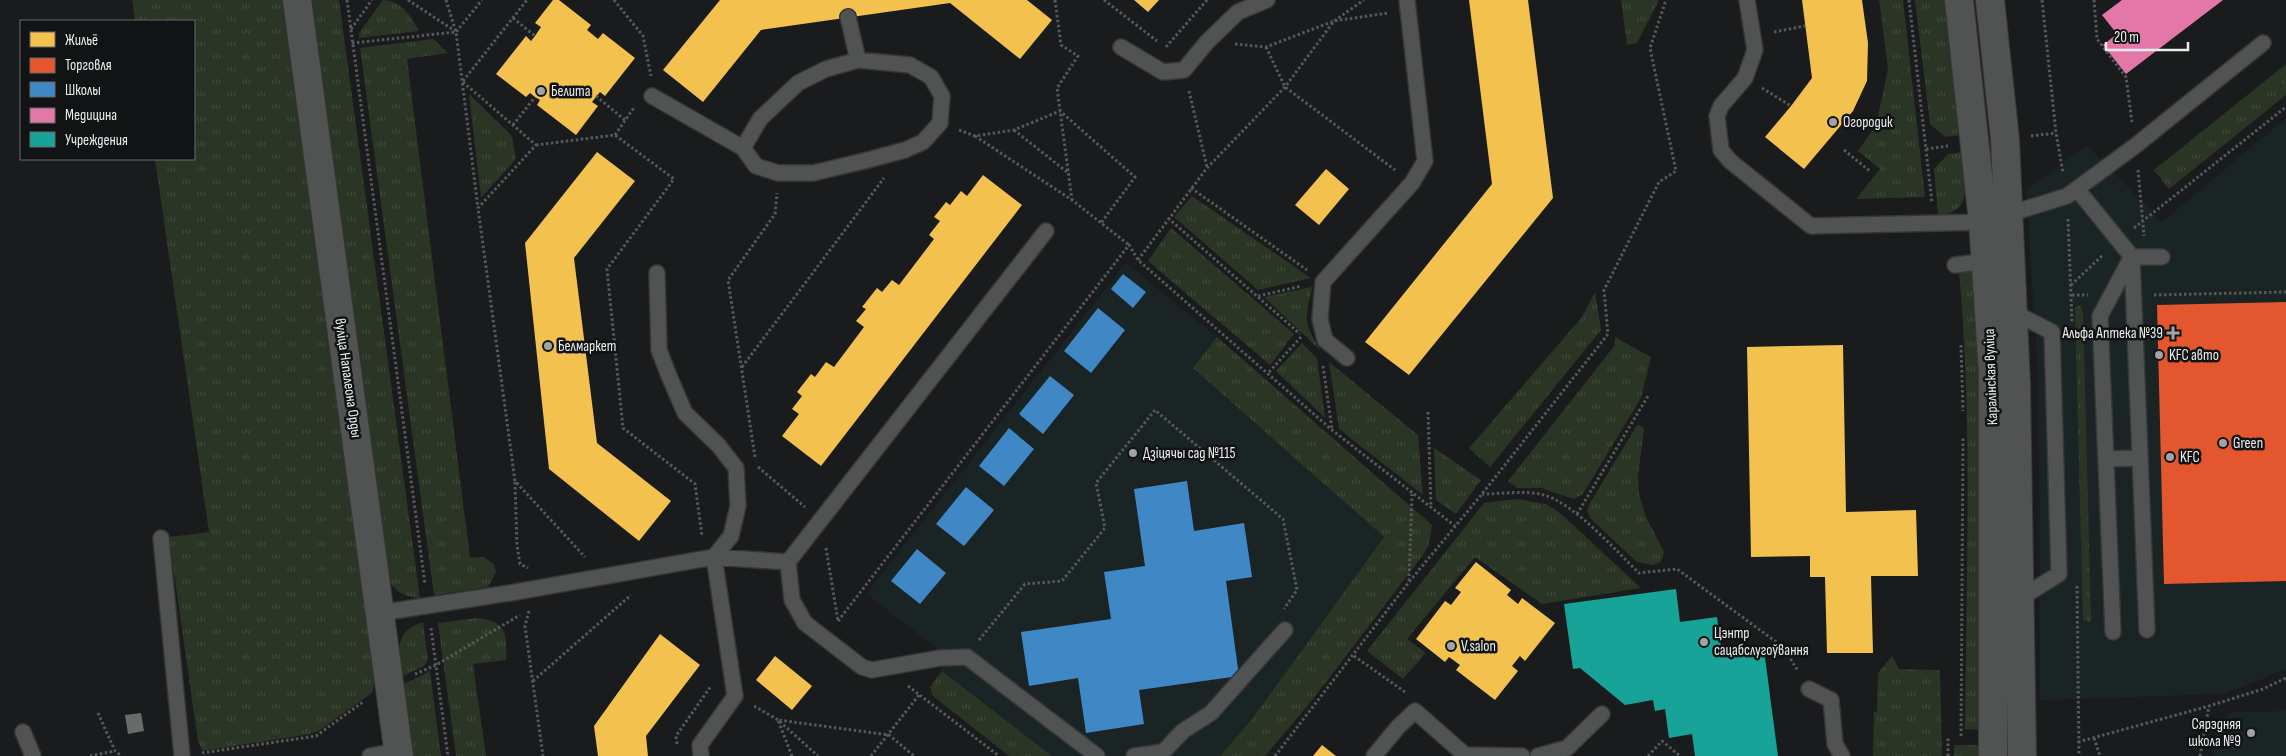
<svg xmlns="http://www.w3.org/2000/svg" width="2286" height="756" font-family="'Sofia Sans Condensed',sans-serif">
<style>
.built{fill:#1b2425}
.grass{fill:url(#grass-tufts)}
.homes{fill:#f2c14e}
.shops{fill:#e4572e}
.schools{fill:#3f88c5}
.health{fill:#e377a8}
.public{fill:#17a398}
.building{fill:#696b6b}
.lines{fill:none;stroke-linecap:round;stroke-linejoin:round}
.lane-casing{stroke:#373738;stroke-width:18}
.street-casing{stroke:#373738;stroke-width:30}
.secondary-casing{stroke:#373738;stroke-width:30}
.path{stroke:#575859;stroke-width:3;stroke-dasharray:2.5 2.5;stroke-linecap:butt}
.lane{stroke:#515353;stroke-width:15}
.street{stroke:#515353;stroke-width:28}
.secondary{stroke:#515353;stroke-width:28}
.poi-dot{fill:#a2a4a4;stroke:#111314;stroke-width:2}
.labels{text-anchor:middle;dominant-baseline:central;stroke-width:5;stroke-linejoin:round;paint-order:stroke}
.poi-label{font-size:15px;fill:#ebeded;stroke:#111314;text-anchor:start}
.street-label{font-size:15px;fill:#ebeded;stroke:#111314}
</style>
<defs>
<pattern id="grass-tufts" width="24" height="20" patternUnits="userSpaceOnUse" patternTransform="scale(1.25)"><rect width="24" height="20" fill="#2a3525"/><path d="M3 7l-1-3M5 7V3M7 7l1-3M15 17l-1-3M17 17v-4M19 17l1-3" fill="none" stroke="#3f493a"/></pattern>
</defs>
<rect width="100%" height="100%" fill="#1a1b1c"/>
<path class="built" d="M2286,118V669L2225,694L2040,700L2039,387L2026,190L2087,145L2162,222Z
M1126,263L1217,337L1194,369L1384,537L1252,719L1220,756H1052L942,671L940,658L934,646L866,594Z
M2286,711V756H2213L2219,722L2232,712Z"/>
<path class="grass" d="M132,0H282L374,679L373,692L320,730L310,734L203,751L198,742L169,537L209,532L155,159H194V21H135Z
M312,0H339L420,598C405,597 400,594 390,583Z
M383,0C400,0 411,16 419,31L359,38V33Z
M1621,0H1659L1637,43L1627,45Z
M1879,0H1903L1925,197L1856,199L1880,169L1858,151L1876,125L1888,69Z
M1915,0H1945L1961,135L1945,137L1930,124Z
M433,39L448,53L407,59L470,558L483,557L494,564L496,572L488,587L434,595L360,48Z
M2286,64V95L2169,189L2154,170Z
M469,94L512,136L516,159L481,198Z
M1963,152C1965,177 1975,214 1938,215L1934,169L1948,154Z
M1192,196L1311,278L1258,290L1174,217Z
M1171,228L1294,334L1270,365L1148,261Z
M1974,271L1981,420L1982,730L1965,729C1966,577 1973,424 1959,272Z
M1312,287C1305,321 1303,321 1321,351L1264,297Z
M1595,292L1601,330L1490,467L1469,448L1582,317Z
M2077,306H2081L2083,312L2091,620L2089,622L2083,620L2075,309Z
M1217,337L1432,525L1429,544L1423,555L1310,703L1265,756H1220L1252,719L1384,537L1193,368Z
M1615,337L1651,357L1641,398L1583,494L1574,499L1541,488H1517L1508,481L1615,345Z
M1302,343L1317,358L1325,418L1276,371Z
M1329,362L1418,435L1423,495L1339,429Z
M1637,425L1641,426L1644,429L1638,476L1639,494L1646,517L1664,552L1661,562L1652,565L1637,562L1591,519L1587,511L1590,503Z
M1434,448L1481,480L1456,514L1436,500Z
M1517,499L1546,504L1560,513L1641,588L1542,604L1475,557L1407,639L1426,653L1403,679L1367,651L1484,503Z
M477,618C507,621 507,634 506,660L473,664L486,756H456L438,623Z
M423,622L428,660L424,666L403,676C399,651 393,632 423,622Z
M1892,656L1899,669L1940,670L1942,756H1873L1874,711L1877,713L1878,673Z
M430,671L441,756H414L404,684Z
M942,671L1052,756H1009L933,696L930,687Z
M1954,745H1982V756H1954Z"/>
<path class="homes" d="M553,0H559L591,25L587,30L598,39L603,33L635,58L605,96L600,92L592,102L598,106L576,135L537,105L540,100L535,97L530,93L526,97L496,74L526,36L531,41L535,36L541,27L535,23Z
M720,0H1027L1052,20L1020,59L950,3L761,30L703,102L663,70Z
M1134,0H1159L1148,12Z
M1469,0H1528L1553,198L1409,375L1365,342L1492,184Z
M1802,0H1862L1868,43L1867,81L1853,111L1804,169L1765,137L1791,106L1812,78Z
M597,152L635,181L574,258L597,443L671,501L639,541L549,469L525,243Z
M1326,169L1349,189L1319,225L1295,205Z
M983,175L1022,205L821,466L782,436L799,414L792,409L802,396L797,392L811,374L815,377L826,362L834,367L864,327L856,321L866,309L862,307L877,288L882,292L892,280L899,285L934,239L929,235L940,221L934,217L946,202L950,205L961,191L967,196Z
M1843,345L1846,512L1916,510L1918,576H1871L1873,653H1827L1825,577H1810V556L1751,557L1747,347Z
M1476,562L1511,590L1507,595L1518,604L1522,598L1555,623L1525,661L1520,656L1512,666L1518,671L1495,700L1456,670L1460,665L1449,657L1445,662L1416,639L1445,601L1451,605L1461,592L1455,588Z
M660,634L700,665L646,736L648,756H598L594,726Z
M775,656L812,686L792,710L756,680Z
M1322,745L1336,756H1313Z"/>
<path class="shops" d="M2286,302V581L2164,584L2157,305Z"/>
<path class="schools" d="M1123,274L1146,292L1133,308L1111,289Z
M1098,308L1125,330L1091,373L1064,351Z
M1050,376L1074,395L1043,434L1019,414Z
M1009,428L1034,449L1004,486L979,466Z
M1187,481L1194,531L1244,523L1252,577L1226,581L1239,676L1139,690L1144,724L1086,733L1078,678L1029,686L1021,632L1111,619L1104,572L1145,566L1134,489Z
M966,487L994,510L964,546L936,524Z
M917,549L946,573L920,604L891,581Z"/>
<path class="health" d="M2122,0H2223L2126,74L2103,45L2117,34L2102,15Z"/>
<path class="public" d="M1676,589L1680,622L1717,617L1722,656L1764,650L1778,756H1695L1692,734L1669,738L1665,709L1655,711L1653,700L1625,705L1580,668L1573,669L1564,604Z"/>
<path class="building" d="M141,713L144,731L128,734L125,715Z"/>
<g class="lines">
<g class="lane-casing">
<path id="lane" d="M1747,0L1755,50L1745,78L1721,106L1717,116L1721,150L1730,161L1811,226L1983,222L2067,196L2135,146L2263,43
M848,17L858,60
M1121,47L1163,72L1184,70L1207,42L1238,12L1267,0
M652,96L743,148L760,119L798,83L826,69L858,60L910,65L931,77L942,96L940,123L923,142L905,150L864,161L813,173H778L756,166L743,148
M2077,189L2132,257L2147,630
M1046,231L788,562L792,600L805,623L862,667L872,670L940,658L967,657L1097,756
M2132,257H2162
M1955,265L1971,263
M657,273L659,350L669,376L685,413L719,446L736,468L738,506L731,536L714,557L735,696L700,745L701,756
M2013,312L2052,332L2059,574L2019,599
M1347,358L1325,340L1320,319L1323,282L1412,183L1425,161L1407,0
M2106,459L2140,458
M161,538L182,756
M380,613L510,593L714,557L788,562
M2113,632L2100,316L2131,258
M1809,689L1831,700L1835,744L1842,756
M23,732L33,756
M370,756L398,751
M1134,756L1163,752L1183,731L1211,713L1285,630
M1374,756L1398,727L1415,711L1465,755L1522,756
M1538,756L1567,748L1602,714"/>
</g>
<g class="street-casing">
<path id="street" d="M297,0L399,756"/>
</g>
<g class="secondary-casing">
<path id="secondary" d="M1959,0L1983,222L1993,372V756
M1990,0L2005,139L2016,383L2022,756"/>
</g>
<path class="path" d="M347,0L425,584
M408,0L455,31
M446,0L456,32L478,208
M614,0L643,36L651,76
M1055,0L1061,45L1078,56L1057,88L1072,200
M1104,0L1157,41
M1909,0L1932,203
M2042,0L2056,133L2063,173
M2094,0L2097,39L2126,77L2132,122
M513,18L535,36
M351,29L372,0
M1774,32L1805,26
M352,43L456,32L482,0
M1235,44L1266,47L1334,21L1388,13
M1166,47L1207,0
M1266,47L1285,87L1395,170
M463,81L527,0
M463,82L536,145L478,208L515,481L585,557
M1762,88L1791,106
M1189,91L1207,167
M596,96L625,120
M513,125L535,97
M959,130L975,136L1014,130L1060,111L1135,177L1101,223
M1014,130L1067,172
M615,135L635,106
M975,136L1072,200L1129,245
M2031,136L2056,133
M536,145L615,135L674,179L607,269L623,428L695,484L702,536
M1926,149L1948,146
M1844,150L1871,172
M2138,170L2144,236
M1191,188L1307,270
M1168,218L1300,334
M2068,219L2072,323
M2134,228L2286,107
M1138,260L1207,168L1285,87L1334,21L1364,0
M2071,285L2103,255
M2072,295H2088
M2154,295L2286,292
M1258,296L1302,286
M1961,345L1963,411
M1323,366L1332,429
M742,367L884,178
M1269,372L1302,336
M1428,412L1431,508
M755,457L728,280L775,214L777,193
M758,467L805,507
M515,482L517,545L520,564L528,568
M1482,494C1502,494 1525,490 1544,495C1575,504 1615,550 1639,573L1677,569L1783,647L1798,671
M1577,514L1648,396
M826,548L838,621
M1409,581L1412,494
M2077,586L2079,756
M529,611L525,626L543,756
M838,621L1129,245L1138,260L1332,430L1455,526
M431,628L448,756
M979,640L1025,584L1062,581L1105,528L1096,483L1155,410L1283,519L1297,590L1284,609
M1354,656L1405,692
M415,674L436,665L520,615
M533,681L631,595
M908,686L999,756
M754,706L778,720L818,756
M98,713L115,751L122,756
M1961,736L1963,437
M2094,738L2100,756
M2078,742L2209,706L2263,689L2286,678
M677,744L676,736L711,686
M202,753L316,736L363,702
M90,756L115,751
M792,756L778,720L889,735L914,756
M871,756L919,695
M1275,756L1409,582L1482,494L1608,334L1604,290L1659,182L1676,171L1650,48L1666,0
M1648,756L1662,741L1680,756
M1948,756V736
M2200,756L2209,706"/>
<use href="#lane" class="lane"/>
<use href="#street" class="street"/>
<use href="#secondary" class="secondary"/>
</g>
<g class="poi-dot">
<circle cx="541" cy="91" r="5"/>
<circle cx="1833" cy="122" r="5"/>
<path d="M2170.5 325.5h5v5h5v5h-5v5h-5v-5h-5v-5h5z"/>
<circle cx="548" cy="346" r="5"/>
<circle cx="2159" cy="355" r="5"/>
<circle cx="2223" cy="443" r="5"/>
<circle cx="1133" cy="453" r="5"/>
<circle cx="2170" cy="457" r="5"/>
<circle cx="1704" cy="642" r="5"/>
<circle cx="1451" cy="646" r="5"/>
<circle cx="2251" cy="733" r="5"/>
</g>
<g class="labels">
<g class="poi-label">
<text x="551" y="91">Белита</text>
<text x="1843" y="122">Огородик</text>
<text x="2163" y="333" text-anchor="end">Альфа Аптека №39</text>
<text x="558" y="346">Белмаркет</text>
<text x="2169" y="355">KFC авто</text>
<text x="2233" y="443">Green</text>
<text x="1143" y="453">Дзіцячы сад №115</text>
<text x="2180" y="457">KFC</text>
<text x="1714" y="633">Цэнтр<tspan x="1714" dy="17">сацабслугоўвання</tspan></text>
<text x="1461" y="646">V.salon</text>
<text x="2241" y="724" text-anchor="end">Сярэдняя<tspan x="2241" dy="17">школа №9</tspan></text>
</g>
<g class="street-label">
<text transform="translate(1991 377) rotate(-92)">Каралінская вуліца</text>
<text transform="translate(348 378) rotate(82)">вуліца Напалеона Орды</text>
</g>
</g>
<rect x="20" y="20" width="175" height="140" fill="#111314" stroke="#686a6b"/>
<rect x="30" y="32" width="25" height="15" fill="#f2c14e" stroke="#686a6b"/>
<text x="65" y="45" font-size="15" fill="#ebeded">Жильё</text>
<rect x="30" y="58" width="25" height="15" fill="#e4572e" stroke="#686a6b"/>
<text x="65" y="70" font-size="15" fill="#ebeded">Торговля</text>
<rect x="30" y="82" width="25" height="15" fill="#3f88c5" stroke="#686a6b"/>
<text x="65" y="95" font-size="15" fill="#ebeded">Школы</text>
<rect x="30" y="108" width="25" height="15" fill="#e377a8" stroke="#686a6b"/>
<text x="65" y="120" font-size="15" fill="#ebeded">Медицина</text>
<rect x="30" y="132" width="25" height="15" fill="#17a398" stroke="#686a6b"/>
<text x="65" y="145" font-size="15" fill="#ebeded">Учреждения</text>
<path d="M2106 42v8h82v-8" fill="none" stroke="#ebeded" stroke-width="2.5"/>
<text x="2114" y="42" font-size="15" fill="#ebeded" stroke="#111314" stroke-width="4" paint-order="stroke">20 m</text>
</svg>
